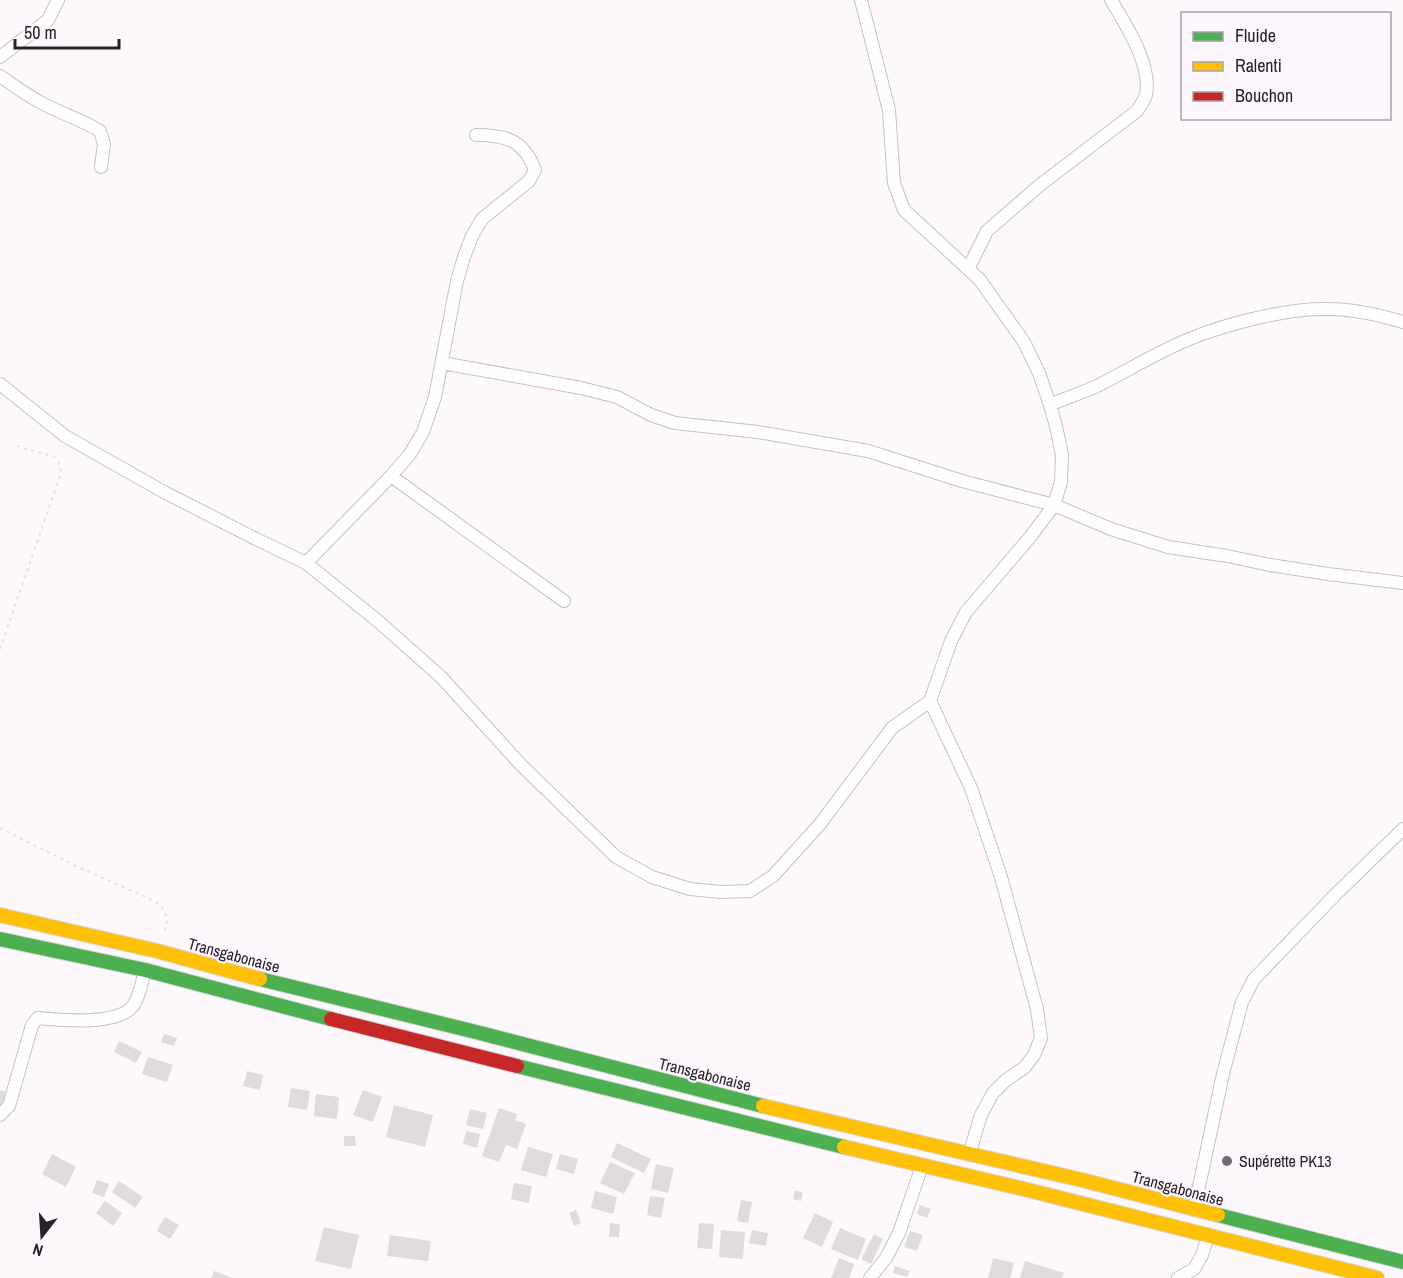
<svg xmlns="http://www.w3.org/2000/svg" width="1403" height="1278" font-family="'Archivo Narrow',sans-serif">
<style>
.building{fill:#dedade}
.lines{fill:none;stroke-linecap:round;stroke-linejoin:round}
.street-casing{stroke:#c5c2c5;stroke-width:14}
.fast-casing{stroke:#d7d5d7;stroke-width:16}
.slow-casing{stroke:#d7d5d7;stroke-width:16}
.jam-casing{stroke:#d7d5d7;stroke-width:16}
.path{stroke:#e2e1e2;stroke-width:2;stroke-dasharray:3 4.5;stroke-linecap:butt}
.street{stroke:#fffeff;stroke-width:12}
.fast{stroke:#4caf50;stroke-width:14}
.slow{stroke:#ffc107;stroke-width:14}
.jam{stroke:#c62828;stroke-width:14}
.poi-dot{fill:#706c70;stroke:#fef6fe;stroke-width:2}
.labels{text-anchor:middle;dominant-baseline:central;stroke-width:4.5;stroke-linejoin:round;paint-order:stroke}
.street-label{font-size:16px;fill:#252125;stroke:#fef6fe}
.poi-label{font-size:16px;fill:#252125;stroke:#fef6fe;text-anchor:start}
</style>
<rect width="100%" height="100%" fill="#fcf8fc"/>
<path class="building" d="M164,1034L177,1038L174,1046L161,1042Z
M119,1041L142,1052L136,1063L114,1052Z
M148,1057L173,1065L167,1082L142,1074Z
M247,1071L263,1075L260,1090L243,1086Z
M291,1088L310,1091L307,1110L288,1107Z
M0,1090L6,1092L2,1106L0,1105Z
M363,1090L382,1097L373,1122L353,1115Z
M316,1094L339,1097L337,1119L314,1116Z
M394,1105L433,1115L425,1147L386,1137Z
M499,1108L517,1114L515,1120L526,1124L517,1149L506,1145L499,1162L482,1156Z
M470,1109L487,1113L483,1129L466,1125Z
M466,1131L480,1134L477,1148L463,1144Z
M344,1136H355L356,1146H344Z
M617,1143L651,1159L644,1173L611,1157Z
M528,1147L553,1154L546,1177L521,1170Z
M52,1154L76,1167L66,1187L42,1174Z
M560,1154L578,1159L574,1174L556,1169Z
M610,1162L635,1173L624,1194L600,1183Z
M656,1164L674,1168L668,1193L651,1189Z
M97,1180L109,1184L104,1197L92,1193Z
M119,1181L143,1197L135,1208L112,1192Z
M514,1183L532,1186L529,1203L511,1199Z
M795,1190L803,1193L801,1201L793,1199Z
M595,1191L617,1197L613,1214L591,1208Z
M650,1196L665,1198L661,1218L647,1215Z
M741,1200L752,1202L748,1223L737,1221Z
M105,1201L122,1213L113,1226L96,1213Z
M920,1205L931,1209L927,1218L917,1214Z
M576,1210L581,1223L574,1226L569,1213Z
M815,1213L833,1222L822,1247L803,1238Z
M165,1217L179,1225L170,1239L157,1231Z
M610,1223L620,1224L619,1237H609Z
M699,1223L714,1224L712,1249L697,1248Z
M324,1227L359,1235L351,1269L315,1261Z
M840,1228L866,1239L858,1260L831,1249Z
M721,1230L745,1232L743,1259L719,1257Z
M752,1230L768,1233L766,1246L749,1243Z
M910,1231L923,1235L917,1251L904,1247Z
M874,1234L883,1239L871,1264L861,1259Z
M390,1235L431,1241L428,1261L387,1256Z
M839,1258L854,1264L849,1278H831Z
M993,1258L1014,1263L1010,1278H988Z
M1025,1261L1064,1273L1062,1278H1020Z
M895,1266L910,1271L907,1277L893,1273Z
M214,1271L233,1278H211Z"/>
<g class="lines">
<g class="street-casing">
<path id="street" d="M861,0L889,110L894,183L904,210L980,280L1024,342L1039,373L1050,405L1056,426L1062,455L1061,482L1054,505L1031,536L966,612L951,641L930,701L971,788L1001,877L1037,1009L1041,1038L1034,1055L1025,1067L1005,1081L993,1093L981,1115L969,1155
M0,57L48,20L58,0
M0,76C13,85 26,95 40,102C59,113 81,119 100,131L104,144L101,167
M968,269L987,231L1040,185L1137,111C1140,106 1144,101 1146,95C1152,65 1126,25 1111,0
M442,363L581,388L617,397L651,415L675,423L758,432L868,451L962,481L1054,505L1111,529L1168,547L1227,556L1270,565L1328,574L1403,583
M0,384L65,436L164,492L256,539L306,563L379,622L441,677L521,765L616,857L652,877L690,889L721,892L750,891L773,876L820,824L892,728L930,701
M1050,405C1065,398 1082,393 1097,386C1127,371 1156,353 1187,340C1225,324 1281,310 1321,309C1348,308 1377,314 1403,322
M391,476L564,601
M306,563L391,476L410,454L423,432L435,397L457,281L464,257L472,236L482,219L529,181L535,170C524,140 506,135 476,135
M0,1115L9,1106L32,1025L38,1018C60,1020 117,1026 133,1006C140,996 142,982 145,970
M1194,1210L1223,1074L1242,1002L1254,979L1336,894L1403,829
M870,1278L886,1258L899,1233L922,1166
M1178,1278L1194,1269L1202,1255L1208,1236"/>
</g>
<g class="fast-casing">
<path id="fast" d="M0,939L145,970L331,1019
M260,979L472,1031L763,1106
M517,1066L844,1147
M1218,1215L1403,1262"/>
</g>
<g class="slow-casing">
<path id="slow" d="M0,915L157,951L260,979
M763,1106L1082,1180L1218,1215
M844,1147L1024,1189L1377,1278"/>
</g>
<g class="jam-casing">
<path id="jam" d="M331,1019L517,1066"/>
</g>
<path class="path" d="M0,649L61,473C60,465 59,460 52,456L13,445
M0,828L76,866L146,897L160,905L165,912L167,922L164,934"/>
<use href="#street" class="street"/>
<use href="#fast" class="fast"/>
<use href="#slow" class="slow"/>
<use href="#jam" class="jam"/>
</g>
<circle class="poi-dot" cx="1227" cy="1161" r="6"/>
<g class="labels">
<g class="street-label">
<text transform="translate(234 955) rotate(15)">Transgabonaise</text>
<text transform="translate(705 1074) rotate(14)">Transgabonaise</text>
<text transform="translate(1178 1188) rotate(15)">Transgabonaise</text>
</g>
<g class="poi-label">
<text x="1239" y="1161">Supérette PK13</text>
</g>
</g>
<rect x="1181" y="12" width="210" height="108" fill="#fef6fe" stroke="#a7a1a7" stroke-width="1.5"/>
<rect x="1193" y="32" width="30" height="9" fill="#4caf50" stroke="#a7a1a7" stroke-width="1.5"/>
<text x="1235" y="42" font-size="18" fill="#252125">Fluide</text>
<rect x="1193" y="62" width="30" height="9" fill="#ffc107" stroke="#a7a1a7" stroke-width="1.5"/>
<text x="1235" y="72" font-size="18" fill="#252125">Ralenti</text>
<rect x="1193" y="92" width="30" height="9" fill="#c62828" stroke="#a7a1a7" stroke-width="1.5"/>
<text x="1235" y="102" font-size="18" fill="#252125">Bouchon</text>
<g transform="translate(42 1236) rotate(197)" stroke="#fef6fe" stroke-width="4.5" paint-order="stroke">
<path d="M0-4.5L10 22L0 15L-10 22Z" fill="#252125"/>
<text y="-9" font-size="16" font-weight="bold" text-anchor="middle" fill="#252125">N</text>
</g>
<path d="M15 39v9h104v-9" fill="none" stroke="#252125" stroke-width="3"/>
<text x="24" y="39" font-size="18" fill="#252125" stroke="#fef6fe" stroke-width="4.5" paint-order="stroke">50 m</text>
</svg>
